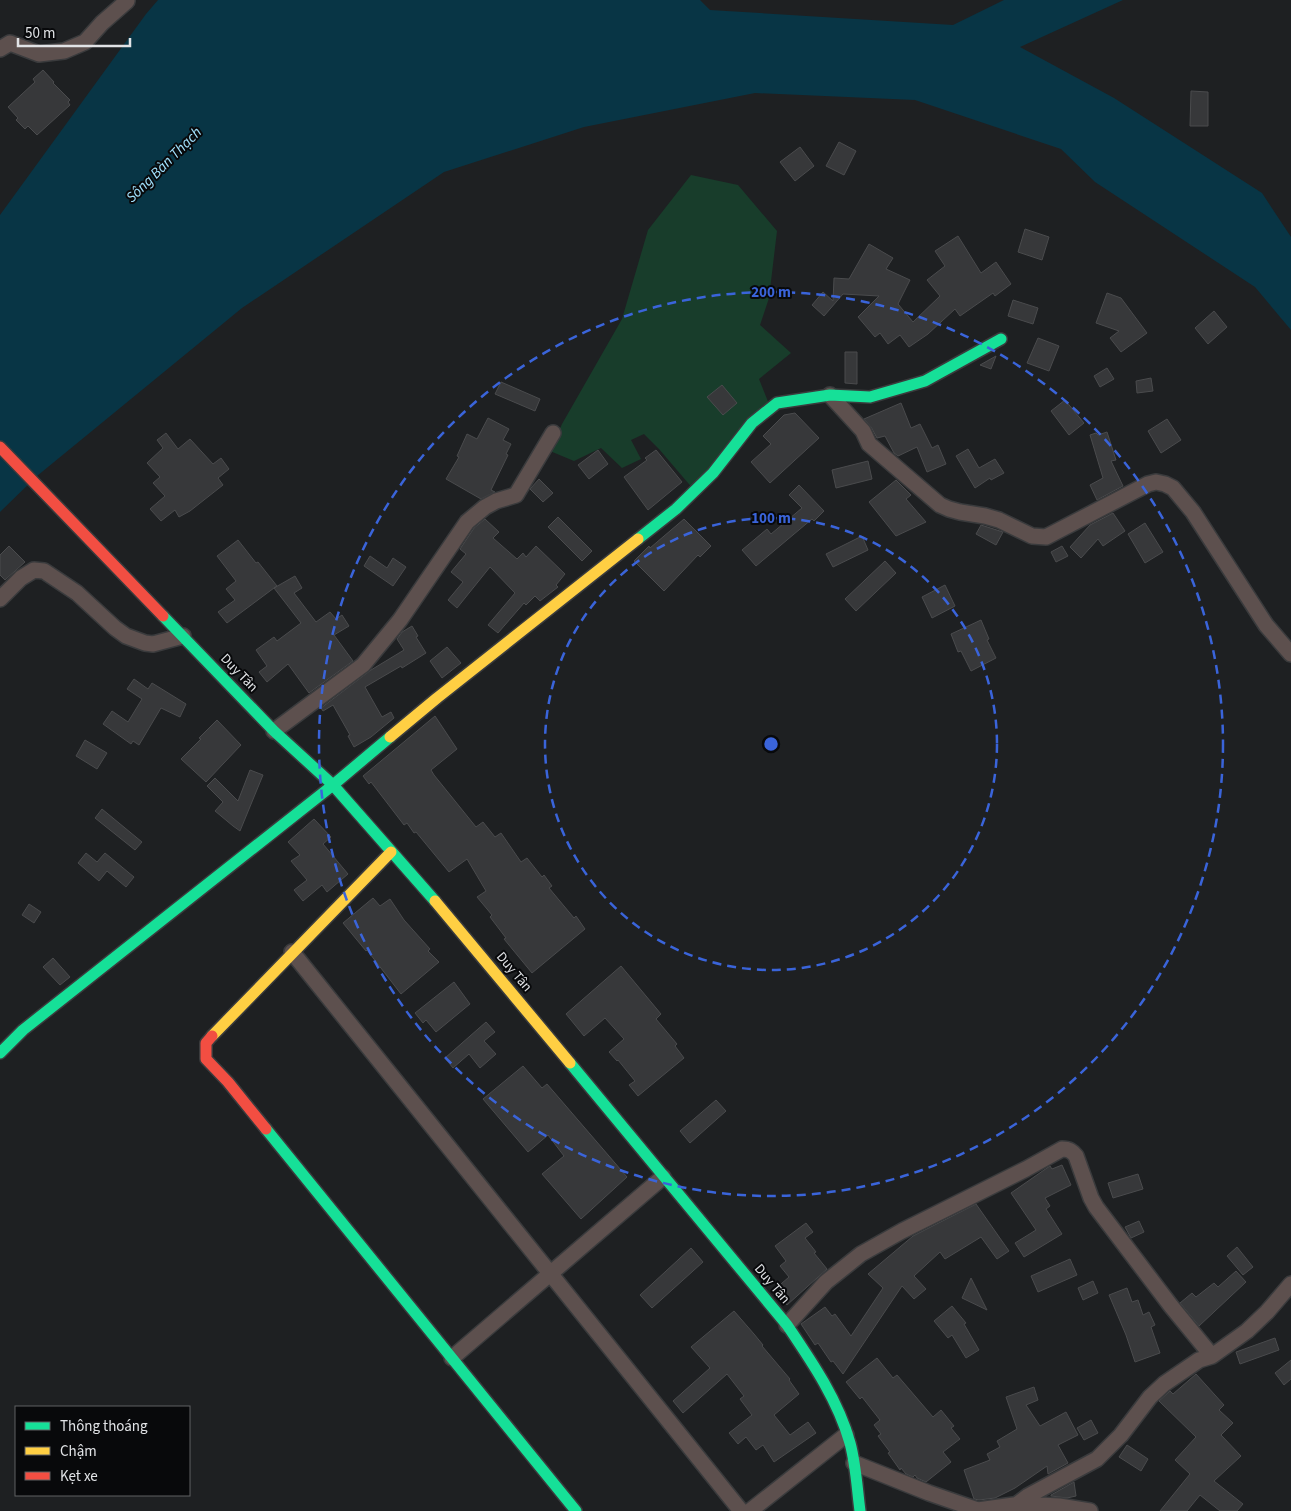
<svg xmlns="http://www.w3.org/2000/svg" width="1291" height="1511" font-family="'Source Sans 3',sans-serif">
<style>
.green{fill:#183d2b}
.water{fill:#083545}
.building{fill:#37383a;stroke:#4a4b4d}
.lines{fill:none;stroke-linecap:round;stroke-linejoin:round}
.street-casing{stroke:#3a3b3d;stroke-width:18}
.fast-casing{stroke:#3a3b3d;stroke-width:14}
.slow-casing{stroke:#3a3b3d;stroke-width:14}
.jam-casing{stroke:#3a3b3d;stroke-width:14}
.street{stroke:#5d504e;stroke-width:15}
.fast{stroke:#16e098;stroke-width:11}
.slow{stroke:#ffcf43;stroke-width:11}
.jam{stroke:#f24e42;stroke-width:11}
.ring{fill:none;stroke:#3a64da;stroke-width:2.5;stroke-dasharray:9 6}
.labels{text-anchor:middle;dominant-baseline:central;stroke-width:4;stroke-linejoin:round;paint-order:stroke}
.street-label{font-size:14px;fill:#e1e3e6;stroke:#08090b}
.water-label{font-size:15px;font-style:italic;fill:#a2e2fe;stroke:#08090b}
.centre{fill:#3a64da;stroke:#08090b;stroke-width:2.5}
.ring-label{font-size:15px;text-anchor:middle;font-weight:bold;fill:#3a64da;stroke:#08090b;stroke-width:4;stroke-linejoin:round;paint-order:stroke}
</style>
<rect width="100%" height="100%" fill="#1e2022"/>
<path class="green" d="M691,175L738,185L777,231L769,298L760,325L791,353L759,379L769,404L694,490L659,449L644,434L631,440L641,459L622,468L601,448L574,461L550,451L562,424L622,319L648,230Z"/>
<path class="water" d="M158,0H700L710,10L953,25L1004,0H1123L1020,47L1114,98L1262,193L1291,237V330L1255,287L1095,182L1061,149L915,100L755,93L584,127L444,172L242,308L37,476L0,512V215L146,14Z"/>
<path class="building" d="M43,70L54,82L53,83L70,100L68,102L70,105L37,135L28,126L25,129L16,120L18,118L8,107L35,82L33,79Z
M1191,91L1208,92V126H1190Z
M839,142L856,151L844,175L826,166Z
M800,147L814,166L795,181L780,162Z
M1025,229L1049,237L1042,260L1018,252Z
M958,236L981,273L996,262L1011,284L995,296L993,293L960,316L955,309L928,334L909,347L900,335L888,344L880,333L875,337L858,317L879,296L843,294L824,316L812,305L823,292L833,301L834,278L849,279L869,244L893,258L886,269L910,280L898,304L913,322L940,296L927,280L945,266L935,251Z
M1107,293L1121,298L1147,333L1121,352L1110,338L1119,331L1096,323Z
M1013,300L1038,308L1033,324L1008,316Z
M1214,311L1227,327L1208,344L1195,328Z
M1038,338L1059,346L1049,371L1027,363Z
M845,352H857V384L845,383Z
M996,356L991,369L980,365Z
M1107,368L1114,379L1100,387L1094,376Z
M1151,378L1153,391L1137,393L1136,381Z
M501,382L540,399L535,411L495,394Z
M722,385L737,403L723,415L707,397Z
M1065,400L1084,423L1069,435L1051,411Z
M901,403L911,428L920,424L932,448L938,445L946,464L927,472L917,447L898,456L894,453L885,436L877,438L871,427L864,419Z
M795,413L819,438L770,483L751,462L771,444L763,436L784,415Z
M488,418L509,429L503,440L511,444L506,454L508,455L491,490L495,492L481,499L446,479L459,457L457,456L467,434L477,439Z
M1167,419L1181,440L1161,453L1148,431Z
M1107,432L1116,460L1111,461L1123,486L1097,500L1090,485L1103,478L1090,435L1096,433L1098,435Z
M166,433L178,449L190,439L213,464L221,458L229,469L218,478L223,485L190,511L179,517L175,510L161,521L150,509L165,496L153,483L160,477L147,463L163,448L157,440Z
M968,449L979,468L995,459L1004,473L991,480L990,478L975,488L956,456Z
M598,450L608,464L589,479L578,465Z
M656,450L682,482L648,510L624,477L647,460L645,458Z
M868,461L872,479L836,488L832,470Z
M539,479L553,493L543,502L530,489Z
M896,480L911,495L906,499L926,522L896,536L869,502Z
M799,485L824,511L814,521L812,519L756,566L742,550L767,529L771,534L802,508L789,495Z
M1113,513L1125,531L1103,546L1098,539L1081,558L1070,547L1090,525Z
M558,517L592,551L582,561L548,527Z
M485,519L499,532L493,538L517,559L523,553L526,557L536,546L565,574L556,585L558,587L540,601L535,596L526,605L524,603L498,633L488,625L515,593L490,567L457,608L448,600L463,582L451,572L466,554L460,549L474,528Z
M684,519L711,546L700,557L698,555L664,591L634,561L649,546L650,548Z
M1145,523L1163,552L1145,563L1128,534Z
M981,525L1003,532L996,545L976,534Z
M862,536L868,550L833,567L826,554Z
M238,540L256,563L258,562L277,586L274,588L295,576L302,588L294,593L316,622L330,612L336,619L342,615L349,626L334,635L353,661L309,693L288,664L267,682L259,672L267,666L256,650L274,637L277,641L301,623L274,588L227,623L218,612L235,600L226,589L236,581L217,556Z
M9,546L25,562L5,580L0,575V555Z
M1062,546L1068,556L1056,562L1051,552Z
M370,556L387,568L393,558L406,567L393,586L364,566Z
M885,561L896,573L856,611L845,599Z
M945,585L955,606L932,618L922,597Z
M981,620L989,639L987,640L996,658L971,671L961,651L958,652L951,634Z
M412,626L418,636L416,637L426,653L402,668L401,666L365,687L382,717L391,712L394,718L371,737L354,747L348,736L350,735L333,705L323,711L321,708L371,670L404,650L397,639L402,632Z
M447,647L461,663L442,678L430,661Z
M134,679L148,689L152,683L186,704L180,717L161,708L139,745L133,741L131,744L103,724L112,711L128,722L142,699L127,689Z
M435,716L457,749L431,770L434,775L476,827L483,822L495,837L501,833L521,862L527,858L542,877L544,875L552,886L549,888L574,918L576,916L585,929L532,973L504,939L506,938L490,917L492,915L477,897L486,891L467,859L449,872L416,832L414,833L407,823L404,825L371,782L369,784L363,776Z
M217,720L241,745L206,782L181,759L201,739L199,738Z
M85,740L107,753L97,769L76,756Z
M250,770L263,775L240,831L233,826L215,811L223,802L207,786L215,778L238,801Z
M102,809L142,842L135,850L95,818Z
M314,819L331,837L323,844L348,874L327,892L322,885L303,901L294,890L307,880L291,861L300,855L288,842Z
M86,853L97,862L105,853L134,877L126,887L107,871L99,881L78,863Z
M373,898L380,906L390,899L404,920L430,949L428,951L439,962L401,994L367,950L366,951L343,923Z
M29,904L41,912L34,923L22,915Z
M53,958L70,977L60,985L43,967Z
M621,966L661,1014L656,1019L677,1044L675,1046L684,1058L638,1096L629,1085L635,1081L618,1060L617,1061L609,1052L624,1039L605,1018L584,1036L566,1014Z
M454,982L470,1004L436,1032L426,1020L423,1023L415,1013Z
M486,1022L495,1032L484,1041L496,1054L480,1068L469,1054L453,1068L445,1058Z
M523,1066L542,1088L547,1084L627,1177L581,1219L542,1174L564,1156L548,1135L528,1152L483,1099Z
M716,1100L726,1111L690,1143L680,1131Z
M1062,1165L1071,1185L1045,1198L1050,1206L1046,1209L1062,1234L1024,1257L1015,1243L1036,1230L1011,1193L1044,1170L1050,1166L1052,1169Z
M1138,1174L1143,1189L1113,1198L1108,1183Z
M976,1204L1009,1251L997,1259L981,1237L945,1259L940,1252L914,1276L926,1289L914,1299L902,1286L843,1374L833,1361L831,1362L818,1343L815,1345L801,1324L825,1307L832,1316L835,1314L851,1336L883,1288L868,1274L913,1236Z
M1139,1221L1144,1232L1131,1238L1125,1227Z
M806,1223L813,1232L805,1238L816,1252L814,1253L827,1269L787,1305L774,1290L789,1277L780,1266L786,1261L775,1246Z
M1237,1247L1253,1267L1243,1275L1227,1256Z
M691,1248L703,1262L652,1308L640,1295Z
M1070,1259L1077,1275L1038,1292L1031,1276Z
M1236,1271L1246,1282L1199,1326L1180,1303L1192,1293L1196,1297L1214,1283L1218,1287Z
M971,1278L987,1310L962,1298Z
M1093,1281L1098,1293L1083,1300L1078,1288Z
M1127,1288L1132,1302L1138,1300L1143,1315L1149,1312L1155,1325L1151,1327L1160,1353L1135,1362L1126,1335L1109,1295Z
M952,1306L966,1323L964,1324L979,1350L966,1358L952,1335L948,1338L934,1321Z
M734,1311L754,1334L763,1345L762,1346L790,1379L789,1380L799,1394L774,1415L790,1435L808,1422L816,1433L774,1462L763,1445L756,1450L746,1437L738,1444L729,1433L752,1415L740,1399L744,1396L727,1374L683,1413L673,1401L710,1368L691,1347Z
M1275,1338L1279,1350L1240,1364L1236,1352Z
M877,1358L893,1378L897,1375L933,1417L941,1410L954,1426L951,1428L960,1439L943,1452L951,1462L926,1482L917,1478L915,1475L913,1477L906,1474L901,1468L900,1470L888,1453L890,1452L878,1436L881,1434L874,1425L880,1420L862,1397L860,1399L846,1382Z
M1291,1360V1379L1284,1385L1275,1373Z
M1196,1374L1224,1405L1219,1410L1233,1423L1221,1435L1241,1456L1214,1481L1243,1504L1237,1511H1220L1200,1495L1187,1511H1160L1190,1474L1175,1460L1196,1437L1159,1401L1170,1391L1173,1394Z
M1034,1387L1038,1400L1026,1405L1040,1426L1066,1412L1078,1435L1058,1445L1068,1463L1048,1474L1047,1466L1015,1488L995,1498L979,1500L974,1499L964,1470L990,1460L987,1454L1000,1447L997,1441L1017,1429L1006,1397Z
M1091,1420L1098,1433L1084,1440L1077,1428Z
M1127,1445L1148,1459L1141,1471L1119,1457Z
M1074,1482L1076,1496L1067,1498L1051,1496V1495Z"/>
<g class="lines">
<g class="street-casing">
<path id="street" d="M0,49L10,43L39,54L64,51L85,42L102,23L127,1
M830,395L863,431L869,444L940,505L949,509L960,512L985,516L999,520L1032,536L1046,537L1148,484L1156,482L1165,484L1173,488L1193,512L1266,625L1291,654
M0,599L21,578L34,570L44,571L77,593L115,628L126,636L145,643L153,644L183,636
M274,731L363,665L400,620L467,522L485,507L496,501L516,495L553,433
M292,952L741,1511
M787,1325L826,1282L861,1254L902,1231L1026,1169L1062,1149C1069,1149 1072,1151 1076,1156L1091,1198L1096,1207L1171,1306L1212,1356
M452,1358L663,1177
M854,1463L929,1493L978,1510L1021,1504L1059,1506L1090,1511
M1016,1505L1028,1496L1097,1459L1121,1435L1150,1397L1164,1384L1199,1360L1212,1356L1247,1331L1267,1312L1291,1284
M750,1511L846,1435"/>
</g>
<g class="fast-casing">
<path id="fast" d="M638,539L676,509L713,473L752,423L777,403L830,395L870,397L925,381L1001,339
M163,616L274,731L333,785L435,901
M0,1053L23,1030L333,785L390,737
M570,1063L787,1325C812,1362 838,1400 850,1443C856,1465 857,1488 860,1511
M266,1129L576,1511"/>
</g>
<g class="slow-casing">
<path id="slow" d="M390,737L437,698L638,539
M435,901L570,1063
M212,1036L391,852"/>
</g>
<g class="jam-casing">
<path id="jam" d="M0,447L163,616
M212,1036L206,1043V1059L228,1082L266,1129"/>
</g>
<use href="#street" class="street"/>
<use href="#fast" class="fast"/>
<use href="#slow" class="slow"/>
<use href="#jam" class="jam"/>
</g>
<g class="ring">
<circle cx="771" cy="744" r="226"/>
<circle cx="771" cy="744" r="452"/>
</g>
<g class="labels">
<g class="street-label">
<text transform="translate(239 673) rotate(46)">Duy Tân</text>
<text transform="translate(514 972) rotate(50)">Duy Tân</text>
<text transform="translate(772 1284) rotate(50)">Duy Tân</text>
</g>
<g class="water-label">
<text transform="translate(164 165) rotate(-45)">Sông Bàn Thạch</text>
</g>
</g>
<circle cx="771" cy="744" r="8" class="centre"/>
<g class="ring-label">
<text x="771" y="297">200 m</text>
<text x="771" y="523">100 m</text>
</g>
<rect x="15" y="1406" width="175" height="90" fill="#08090b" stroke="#5f6063"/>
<rect x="25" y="1422" width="25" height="8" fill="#16e098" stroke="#5f6063"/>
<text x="60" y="1431" font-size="15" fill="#e1e3e6">Thông thoáng</text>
<rect x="25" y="1447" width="25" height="8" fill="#ffcf43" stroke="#5f6063"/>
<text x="60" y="1456" font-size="15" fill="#e1e3e6">Chậm</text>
<rect x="25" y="1472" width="25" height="8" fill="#f24e42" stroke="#5f6063"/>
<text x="60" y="1481" font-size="15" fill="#e1e3e6">Kẹt xe</text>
<path d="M18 38v8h112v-8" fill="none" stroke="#e1e3e6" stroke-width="2.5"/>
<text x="25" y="38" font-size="15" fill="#e1e3e6" stroke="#08090b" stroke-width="4" paint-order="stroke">50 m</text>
</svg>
